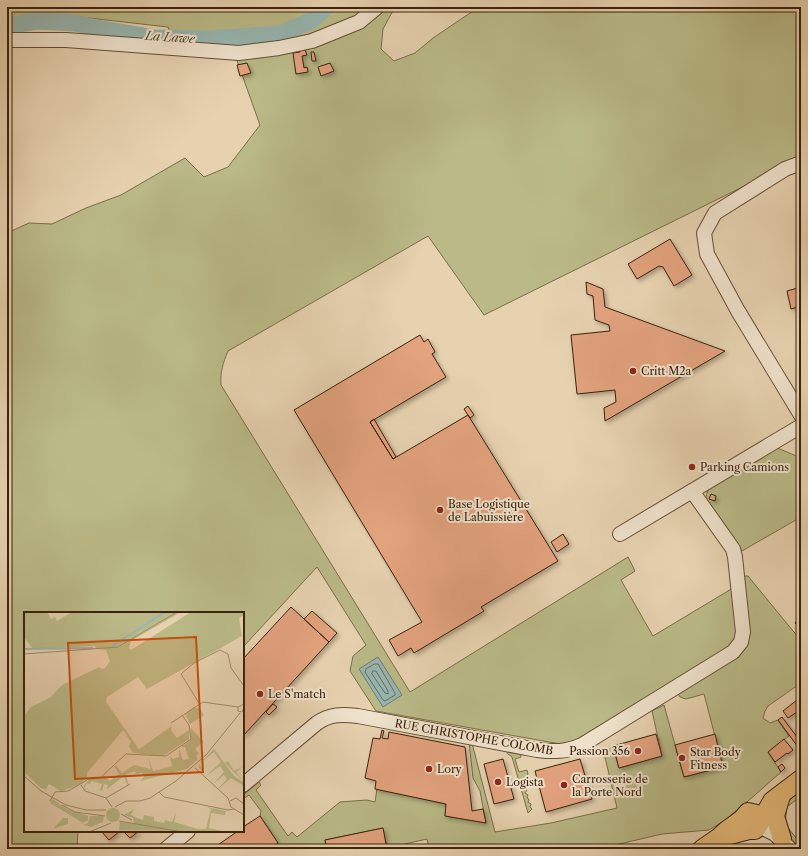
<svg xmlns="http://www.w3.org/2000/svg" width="808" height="856" font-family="'Libre Caslon Text',serif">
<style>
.green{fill:#baba88;stroke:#7a6e4a}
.water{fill:#97b6b1;stroke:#727b6f}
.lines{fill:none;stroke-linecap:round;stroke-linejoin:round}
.shore{stroke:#686c5e;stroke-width:1}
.river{stroke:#97b6b1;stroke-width:17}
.building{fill:#e3a37f;stroke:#3a220c;filter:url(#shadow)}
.minor-casing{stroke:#654e35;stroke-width:16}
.major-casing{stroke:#3a220c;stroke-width:20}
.minor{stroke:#efe2cc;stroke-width:14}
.major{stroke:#e4b978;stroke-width:18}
.poi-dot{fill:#8f2418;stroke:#efe2cc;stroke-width:1.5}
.labels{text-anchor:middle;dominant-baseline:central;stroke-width:4;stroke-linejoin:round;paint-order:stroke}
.poi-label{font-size:11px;fill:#3a220c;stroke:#efe2cc;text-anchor:start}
.street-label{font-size:11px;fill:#3a220c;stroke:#efe2cc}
.water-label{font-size:12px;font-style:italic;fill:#514735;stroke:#efe2cc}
.inset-river{fill:none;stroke:#97b6b1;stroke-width:2}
.inset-road{fill:none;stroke:#a28c6e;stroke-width:1}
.view{fill:#c54e0c;fill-opacity:0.15;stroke:#c54e0c;stroke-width:2}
.inset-edge{fill:none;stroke:#3a220c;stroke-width:2}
</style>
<defs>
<filter id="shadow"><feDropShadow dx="2.5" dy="2.5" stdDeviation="2" flood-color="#0004"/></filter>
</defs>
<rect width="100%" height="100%" fill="#e7d2b0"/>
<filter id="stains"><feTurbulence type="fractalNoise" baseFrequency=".005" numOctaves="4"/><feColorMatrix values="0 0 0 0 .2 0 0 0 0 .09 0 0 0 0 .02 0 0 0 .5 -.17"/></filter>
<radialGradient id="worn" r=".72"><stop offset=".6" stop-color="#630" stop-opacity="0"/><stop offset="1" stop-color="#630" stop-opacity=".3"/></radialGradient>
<path class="green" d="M7,7H395L383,29L381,49L394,61L415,53L433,38L479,7H801V158L484,315L428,236L228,351C223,363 220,372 221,385L410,692L628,557L635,571L621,580L653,636L733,588L737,627L736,637L728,648L574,741L561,744L549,742L376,711L350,671L353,656L366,645L317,567L243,647V613H25V831H78L77,849H7V233L29,223L52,224L86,208L121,195L185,158L204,177L228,167L260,125L235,55L177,48L168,27L80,17L7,18Z
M775,447L801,458V517L742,551L707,501L706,497L708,489Z
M743,576H748L793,631L801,639V683L768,706L765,711L763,718L770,723L778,720L789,736L768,752L781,772L747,802L732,814L727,819L709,830L662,834L598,849H429L427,839L387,848L383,828L325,840L327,849H270L278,843L260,816L261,811L249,795L243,799V795L259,782L261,785L256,790L288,836L292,832L297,837L340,802L367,800L375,802L377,789L446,804L445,816L486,823L480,791L473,778L469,742L472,743L495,832L551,823L617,808L604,753L613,746L619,768L662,756L652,711L664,705L684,777L723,767L704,694L686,699L680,697L678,694V693L741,650Z
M508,749L520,751L521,757L515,759L519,772L527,770L528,774L523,783L525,785L524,789L527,790L525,793L528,795L527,797L529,800L528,802L531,804L530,807L532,809L528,813L512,757L507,753Z
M801,789V796L787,807L785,824L801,844V849H799L783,827L785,804Z"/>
<path class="water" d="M378,657L402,695L383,707L359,669Z"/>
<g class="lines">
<path class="shore" d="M375,664H378L395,693V695L385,701L383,700L365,672L366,669Z
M373,671H376L388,691V694L385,693L372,674Z"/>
<path class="river" d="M7,26L36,21L75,23L101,29L154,38L205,39L281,34L312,20L326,7"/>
</g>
<path class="building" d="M300,50H305L307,55L302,56L304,68L307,67L308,72L296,74L293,53L300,52Z
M311,52H314L316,61H312Z
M247,63L251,73L240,76L237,65Z
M330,63L334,71L321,76L318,67Z
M670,239L692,275L674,286L663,267L659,266L637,279L628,264Z
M586,282L603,289L605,307L725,351L605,421L604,408L616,402L615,390L577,394L571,335L610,331L609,325L595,320L593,296L587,294Z
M801,287V306L791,309L787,291Z
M420,335L424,342L428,339L435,352L432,354L446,377L370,422L393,459L468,415L558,561L481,607L484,611L414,653L411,648L398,656L389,640L422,622L294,410Z
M468,406L474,415L470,418L464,409Z
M374,419L396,457L393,459L370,422Z
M711,494L716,496L715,501L709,499Z
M563,534L569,544L557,552L551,542Z
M291,607L329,642L243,736V659Z
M312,611L337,633L329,642L304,619Z
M801,616V628L795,623Z
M797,700L801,706V718L797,712L788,718L783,711Z
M273,704L277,707L269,715L266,712Z
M782,717L797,737L801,734V745L798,747L778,720Z
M382,730L384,731L382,738L388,739L389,732L465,747L472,811L483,809L486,823L445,816L446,804L375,789L376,781L365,778L373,738L380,739Z
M656,734L662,756L619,768L613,746Z
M715,734L723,767L684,777L675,745Z
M784,739L793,750L788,754L787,753L775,762L768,752Z
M503,759L514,799L494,804L484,764Z
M580,759L592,799L546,812L535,771Z
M782,764L785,768L781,772L778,767Z
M260,816L278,843L270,849H212L238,831H243V827Z
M383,828L387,849H327L325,840Z
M101,831H120L109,840Z
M123,831H139L130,838Z
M616,846L617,849H598Z"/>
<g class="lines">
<g class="minor-casing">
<path id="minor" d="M7,40H66L239,53L279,48L312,41L359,22L377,7
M801,163L785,169L715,213L704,233L707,254L738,311L801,415
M620,534L801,426
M243,785L317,723C330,714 342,714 358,716L537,750C554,752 566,752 582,745L733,652L741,642L743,632L735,557L733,549L692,491
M759,826L775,834L790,849
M166,849L188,831"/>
</g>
<g class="major-casing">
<path id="major" d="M781,796L775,816L782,839
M718,838L749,830H755L757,828L772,801L801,779
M702,849L718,838L727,830L742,819L748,812L757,814L761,821"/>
</g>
<use href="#minor" class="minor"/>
<use href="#major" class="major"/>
</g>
<g class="poi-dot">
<circle cx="633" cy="371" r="4"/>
<circle cx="692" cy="467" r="4"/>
<circle cx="440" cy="510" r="4"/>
<circle cx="260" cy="694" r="4"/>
<circle cx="638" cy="751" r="4"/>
<circle cx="682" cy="758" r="4"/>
<circle cx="429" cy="769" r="4"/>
<circle cx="498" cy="782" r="4"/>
<circle cx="564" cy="785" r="4"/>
</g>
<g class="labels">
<g class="poi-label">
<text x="641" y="371">Critt M2a</text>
<text x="700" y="467">Parking Camions</text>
<text x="448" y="504">Base Logistique<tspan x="448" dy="13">de Labuissière</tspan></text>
<text x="268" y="694">Le S'match</text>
<text x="630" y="751" text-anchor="end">Passion 356</text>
<text x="690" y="752">Star Body<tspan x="690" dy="13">Fitness</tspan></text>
<text x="437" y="769">Lory</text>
<text x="572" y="779">Carrosserie de<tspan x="572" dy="13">la Porte Nord</tspan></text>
<text x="506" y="782">Logista</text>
</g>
<g class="street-label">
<text transform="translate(474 737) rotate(10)">RUE CHRISTOPHE COLOMB</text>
</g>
<g class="water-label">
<text transform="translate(170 37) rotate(4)">La Lawe</text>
</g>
</g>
<g transform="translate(24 612)">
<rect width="220" height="220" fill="#e7d2b0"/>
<path d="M0,0H23L27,7L31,5L33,9L48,0H157L107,29L105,36L107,38L167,0H220V3L215,6L218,24L123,77L114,65L83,85L82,90L115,137L148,114L147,118L153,126L165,118V127L139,144L109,141L105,134L107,130L99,118L63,161V166L55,173L37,179L25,172L22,177L17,176L0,160V104L7,95L27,85L38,73L75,55L78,57L81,56L86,49L82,38L72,37L71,34L9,37L0,25ZM170,95L176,97L180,103L166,112L161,102ZM167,116L185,136L179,130L171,137L175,141L172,144L174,147L163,157L116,169L120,165L118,161L112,162L111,159L102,162L104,172L103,173L100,164L83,177L84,173L80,172L78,179L76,178L78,172L67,169L66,172L62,171L61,176L69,180L60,176V173L66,167H74L80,164L86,169L95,162L92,157L90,155L82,162L92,153L98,161L110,153L127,157L124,145L129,159L138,157L148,154L146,145L149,147L155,145V137L159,148L165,147L161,135H157L167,128ZM190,137L210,164L220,171V174L207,166L195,177H194L203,167L200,163L189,172L200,160L196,154L182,164L197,150L190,140L175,152L179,159L175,156V152ZM204,149L210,159L220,154L212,160L220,170L201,151ZM28,187L43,197L64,204V208L59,211L26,191ZM183,195L202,199L201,203L187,201L185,216L203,220L95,218L96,210L110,212L109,206L100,203L110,197L107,203L113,206L119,208L120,203L130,205V209L140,211L141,208L148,210L152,200L150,210L174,217H182L187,197ZM82 203a7 7 0 1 1 14 0a7 7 0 1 1-14 0ZM66,204H80L79,210L67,215L59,213L64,211ZM39,206H44V212L29,217Z" fill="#baba88"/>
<path class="inset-river" d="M88,34L141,0M0,37L69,36"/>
<path class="inset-road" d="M0,42L94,35L153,0M175,91L157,62L170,51L196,38L204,42L207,56L220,74M220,92L214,95V99L218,100L220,96M147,111L179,90L214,95M182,143L216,101M171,156L204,186L207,195L220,203M0,164L17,179L42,193L62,198H82M57,173L61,179L82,186L88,195M135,180L140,185L204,198L210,197M82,186L106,172M26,189L31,180L44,179L65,167L76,166L102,142L142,144L167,127L165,113L158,103M206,189L212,186L220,192M38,193L51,200L81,204M91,195L102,189H116L126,186L152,169L183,142M97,202L108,208M95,209L159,220M65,220L87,211"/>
<path class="view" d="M172,25L179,160L51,167L44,31Z"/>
<rect width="220" height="220" class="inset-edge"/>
</g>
<rect width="808" height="856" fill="none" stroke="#e7d2b0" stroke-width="24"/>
<rect x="8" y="8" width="792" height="840" fill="none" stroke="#3a220c" stroke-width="2"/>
<rect x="12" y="12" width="784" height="832" fill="none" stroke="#3a220c"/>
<rect width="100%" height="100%" filter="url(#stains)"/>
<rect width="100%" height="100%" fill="url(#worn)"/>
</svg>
